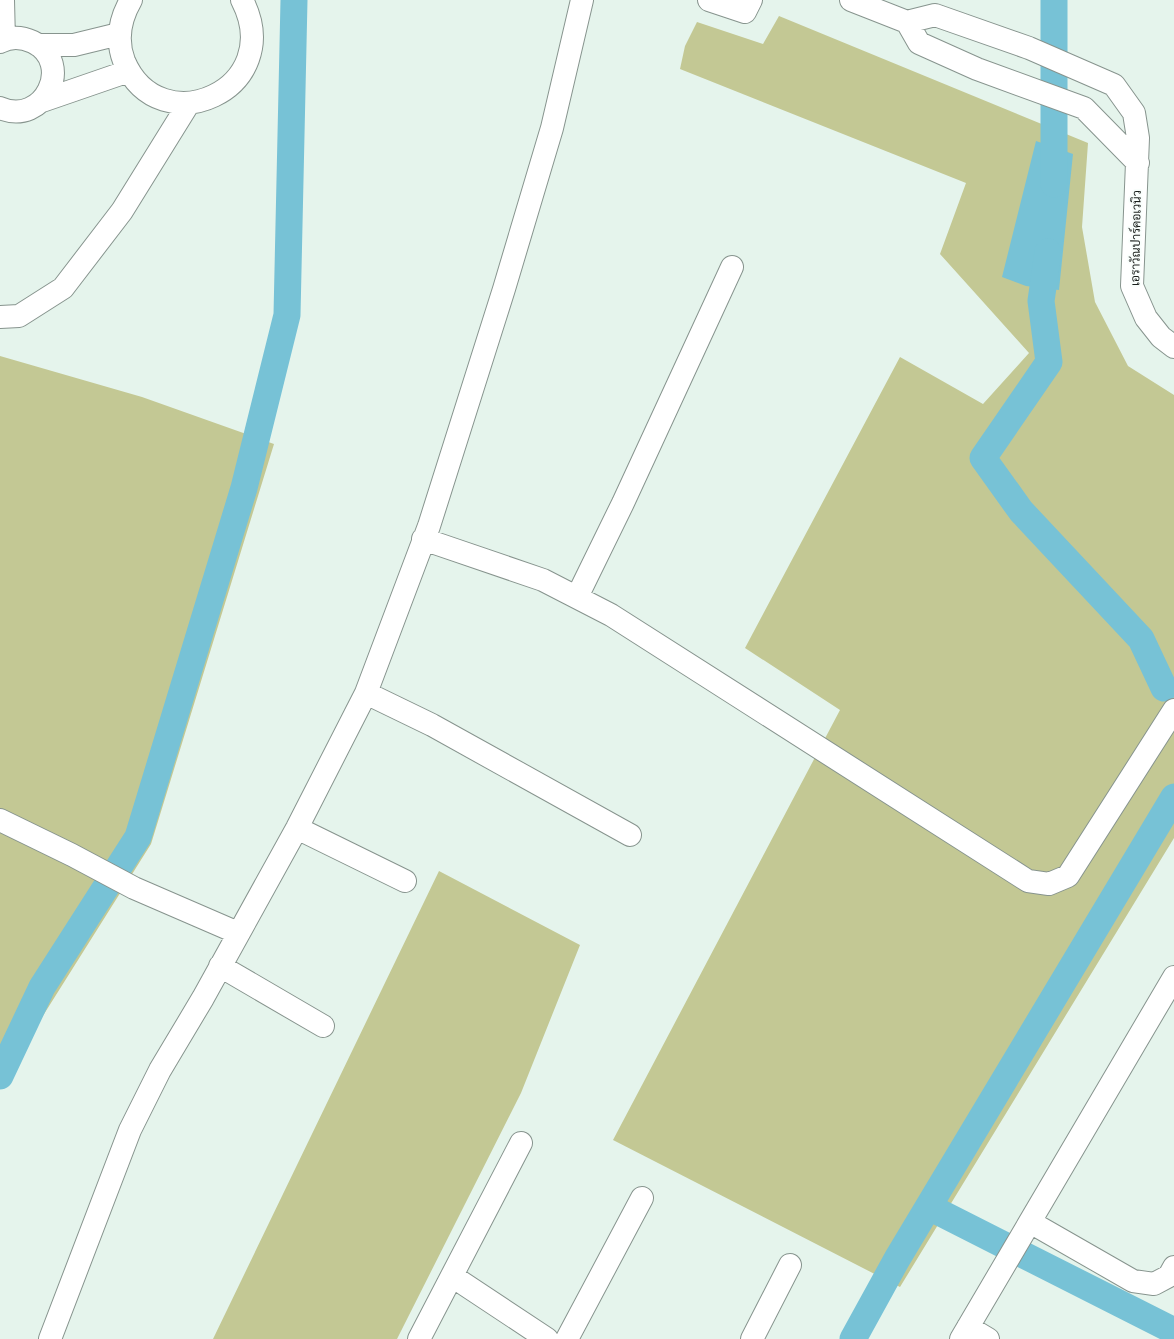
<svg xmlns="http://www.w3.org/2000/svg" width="1174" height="1339" font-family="'Archivo Narrow',Sarabun,sans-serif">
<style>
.green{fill:#c3c894}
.water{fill:#77c2d6}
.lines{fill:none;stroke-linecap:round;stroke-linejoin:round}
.canal{stroke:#77c2d6;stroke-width:27}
.minor-casing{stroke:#87948e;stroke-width:24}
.minor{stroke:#fff;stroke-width:22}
.labels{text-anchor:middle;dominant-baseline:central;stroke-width:4;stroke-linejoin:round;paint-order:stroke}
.street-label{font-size:12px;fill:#191e1b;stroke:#f9fefc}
</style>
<rect width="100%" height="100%" fill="#e5f4ec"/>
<path class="green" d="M779,16L1088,143L1082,227L1095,302L1128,366L1174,395V838L900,1287L613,1140L840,710L745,648L900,357L983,404L1029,353L940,254L966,183L680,69L685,46L697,22L763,44Z
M0,356L142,397L274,444L151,844L0,1084Z
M439,871L580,945L521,1093L397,1339H213Z"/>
<path class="water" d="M1036,141L1073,154L1059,290L1026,286L1002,277Z"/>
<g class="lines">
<path class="canal" d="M1054,0V184
M1048,252L1041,301L1049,362L983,458L1021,511L1141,639L1164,688
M0,1076L42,987L138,837L244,488L287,315L294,0
M929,1207L1174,1331
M853,1339L897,1259L1174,797"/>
<g class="minor-casing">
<path id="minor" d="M3,0L4,40
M131,0C120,19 116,40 124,61C160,146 288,89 242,0
M709,0L745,12L751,0
M851,0L907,22L919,43L977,69L1084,108L1138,163
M907,22L935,15L1029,48L1114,85L1134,113L1138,138L1132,286L1146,318L1161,337L1174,347
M0,42C11,36 22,37 33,42C75,63 44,127 0,108
M38,45H74L119,34
M42,101L129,71
M0,317L19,316L63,288L122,211L189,103
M423,539L543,580L611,615L1028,881L1049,884L1068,876L1174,710
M577,597L623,503L732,267
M366,693L432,725L630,835
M0,820L72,855L134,888L238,933
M297,828L405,881
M220,966L323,1026
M1030,1222L1133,1281L1154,1284L1169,1276L1174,1267
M452,1276L547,1339
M968,1327L988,1339
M50,1339L130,1130L160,1070L203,998L297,828L366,693L429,526L504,289L552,128L582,0
M419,1339L521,1143
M567,1339L642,1198
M752,1339L790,1265
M961,1339L1174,977"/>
</g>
<use href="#minor" class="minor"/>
</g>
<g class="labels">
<g class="street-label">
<text transform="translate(1136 238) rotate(-89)">เอราวัณปาร์คอเวนิว</text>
</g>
</g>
</svg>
